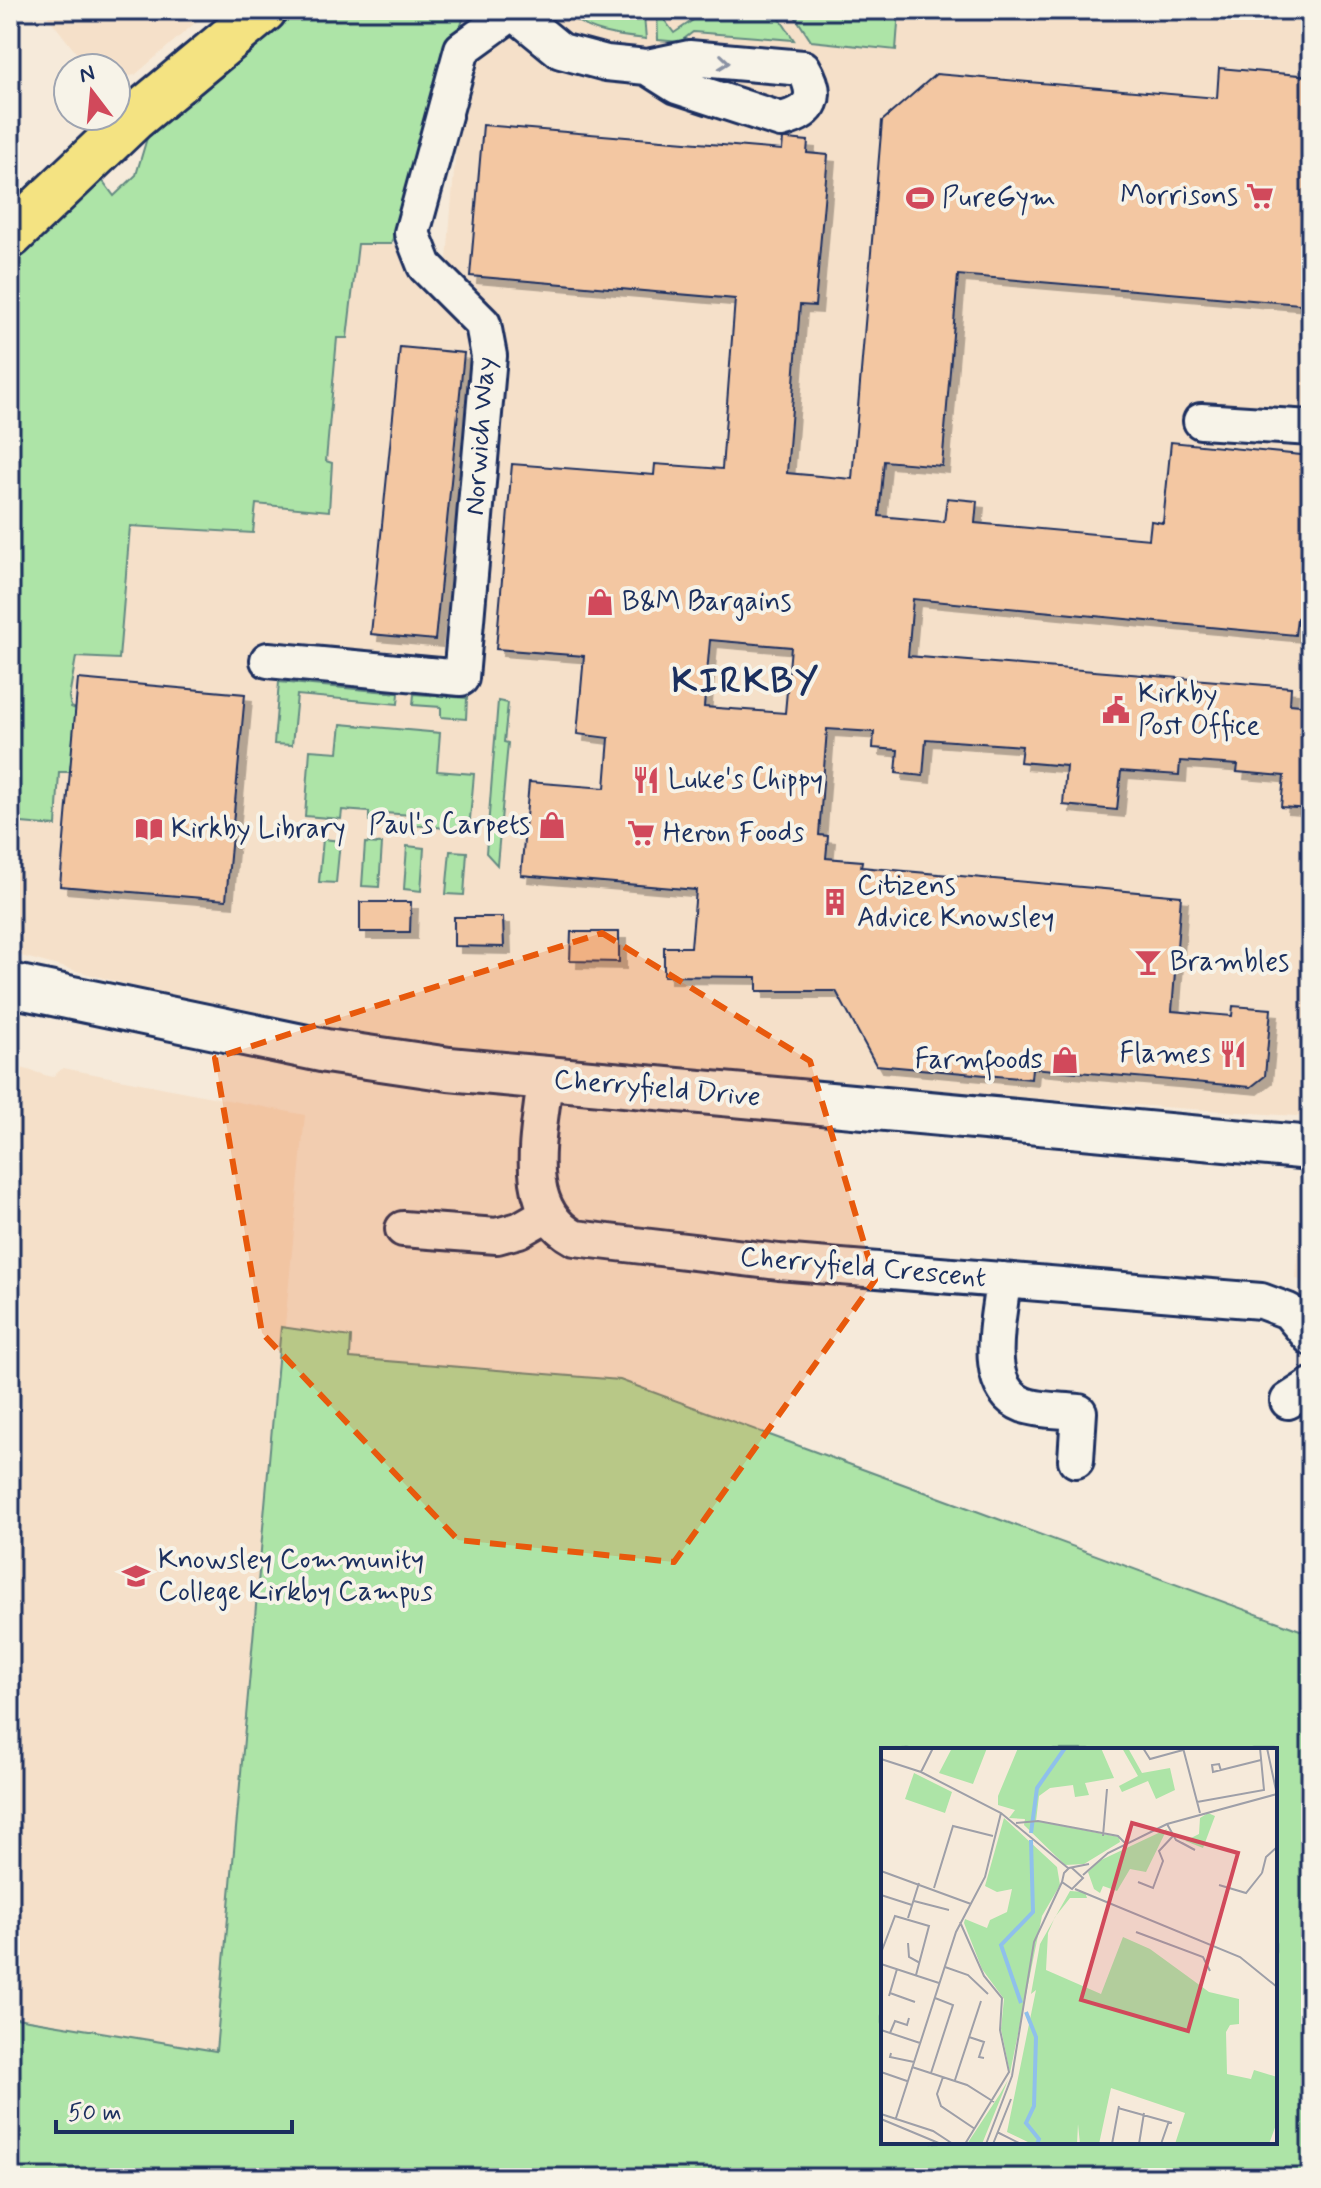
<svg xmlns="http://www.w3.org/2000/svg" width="1321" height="2188" font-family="Mynerve,sans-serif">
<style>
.built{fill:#f5e0c9}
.green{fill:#ade4a7;stroke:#648a82;stroke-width:2;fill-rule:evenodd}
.building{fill:#f3c7a2;stroke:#1b2f5e;stroke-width:2;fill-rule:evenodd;filter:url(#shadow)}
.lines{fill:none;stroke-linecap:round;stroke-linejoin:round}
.minor-casing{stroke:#1b2f5e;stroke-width:40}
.tertiary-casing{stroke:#1b2f5e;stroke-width:48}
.primary-casing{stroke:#1b2f5e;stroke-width:50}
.minor{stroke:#f7f3e8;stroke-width:34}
.tertiary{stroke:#f7f3e8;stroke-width:42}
.primary{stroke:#f4e382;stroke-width:44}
.oneway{stroke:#8991a3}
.marked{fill:#e8590c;fill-opacity:0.2;stroke:#e8590c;stroke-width:6;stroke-dasharray:16 10;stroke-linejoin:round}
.labels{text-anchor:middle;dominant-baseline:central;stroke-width:8;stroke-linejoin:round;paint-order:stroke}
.poi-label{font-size:28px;fill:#1b2f5e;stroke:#f7f3e8;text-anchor:start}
.street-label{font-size:28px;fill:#1b2f5e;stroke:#f7f3e8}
.district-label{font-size:36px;font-weight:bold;letter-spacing:2px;fill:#1b2f5e;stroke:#f7f3e8}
.inset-river{fill:none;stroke:#8fc0eb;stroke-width:4}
.inset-road{fill:none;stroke:#9e9fa8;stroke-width:2}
.view{fill:#d1495b;fill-opacity:0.15;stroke:#d1495b;stroke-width:4}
.inset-edge{fill:none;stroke:#1b2f5e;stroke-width:4}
</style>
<defs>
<filter id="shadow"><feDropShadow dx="7" dy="7" stdDeviation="0" flood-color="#0004"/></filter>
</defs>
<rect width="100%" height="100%" fill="#f6eada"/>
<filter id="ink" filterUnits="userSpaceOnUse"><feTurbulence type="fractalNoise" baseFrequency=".0125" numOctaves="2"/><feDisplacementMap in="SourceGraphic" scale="16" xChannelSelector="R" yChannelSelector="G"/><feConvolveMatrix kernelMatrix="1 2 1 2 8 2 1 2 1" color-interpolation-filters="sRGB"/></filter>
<g filter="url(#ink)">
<path class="built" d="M43,10H210L135,75L116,79V68H88Z
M467,10H1311V1117L865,1087L572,1062L362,1035L207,1006L10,953V822L56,826L59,771L70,772L69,698L76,656L119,659L130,526L253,533L256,504L332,463L326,462L337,337L347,338L358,243L391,244L446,272Z
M10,1056L18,1067L52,1077L63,1068L305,1115L216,2052L10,2037Z
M1303,1195H1311V1293L1301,1280L1296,1279Z"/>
<path class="green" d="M299,10H464L465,13L391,244H358L347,338H337L326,461L332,463L329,511L256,504L253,533L130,526L119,659L76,657L69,697L71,707L76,709L70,772H59L56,826L10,822V268L102,180L114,196L136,175L147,138Z
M570,10H630L635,15L644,16L646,39C619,36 594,34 571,17Z
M657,10L674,33L708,10H774L794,40L693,32L680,42L658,40Z
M791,10H899L896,50L811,41Z
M279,682L399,693L398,704L297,695L292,745L274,744Z
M414,694L467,698L466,719L441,717V707L413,705Z
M498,701L508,703L504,742L508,743L497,865L486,853Z
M341,724L440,733L437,771L474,774L469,830L412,825V815L384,813L383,823L369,821V812L342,810L341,819L305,816L310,750L338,752Z
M323,839L340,841L336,883L319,882Z
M365,843L382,844L379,887L362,886Z
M407,846L424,848L421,891L404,889Z
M450,851L467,852L464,895L446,894Z
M281,1327L351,1337L350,1358L620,1380L1311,1634V2178H10V2017L216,2051ZM883,1750H1275V2142H883Z"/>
<path class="building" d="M1219,68L1311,76V305L958,275L942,466L884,461L879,516L944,522L947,498L977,501L975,523L1149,539L1151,521L1163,523L1171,442L1311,456V620L1297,618L1295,635L913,599L908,656L1291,687L1290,704L1311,706V809L1281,807L1284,776L1237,772L1238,765L1180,761L1179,775L1121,771L1117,810L1063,805L1066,766L1020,762L1022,746L926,739L923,776L896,773L898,750L873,748L874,732L827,729L819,835L828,836L826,858L862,861L861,867L1181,896L1172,1011L1232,1016L1233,1006L1271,1009L1265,1076L1251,1087L1032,1068L1031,1079L876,1065L836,991H757V977L664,976V947H691L696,890L521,875L529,782L605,788L609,738L577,734L584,656L496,649L512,464L654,475L655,464L722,469L735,299L470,276L483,125L782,150L783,139H787L808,141L807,153L828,155L815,306L800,305L787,473L852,479L882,121L936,74L1217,98ZM710,640L791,647L785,713L704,707Z
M400,347L464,353L435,640L371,634Z
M78,679L245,694L226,900L60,886Z
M360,902H411L410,932H360Z
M454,917H503L504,947L454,946Z
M571,932H619V962L570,961Z"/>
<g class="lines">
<g class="minor-casing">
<path id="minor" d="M511,10L561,51L606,63L647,67L689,58L803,68C820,96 813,112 781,120L677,86L647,67
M1201,421L1311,428
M268,660L461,678L489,356L483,324L425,266L412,233L462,49L513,12
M545,1079C540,1133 518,1208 575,1238L779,1262L1261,1301L1288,1311L1311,1338
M403,1229L497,1236L519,1230L547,1214
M1003,1280C1000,1316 979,1388 1024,1405C1040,1411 1062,1410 1079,1412L1076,1460
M1288,1401L1311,1386"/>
</g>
<g class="tertiary-casing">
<path id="tertiary" d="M10,985L326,1051L449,1069L1311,1148"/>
</g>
<g class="primary-casing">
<path id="primary" d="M10,236L134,118L264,10"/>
</g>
<use href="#minor" class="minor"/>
<use href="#tertiary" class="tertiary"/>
<use href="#primary" class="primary"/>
</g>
<defs><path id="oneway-chevron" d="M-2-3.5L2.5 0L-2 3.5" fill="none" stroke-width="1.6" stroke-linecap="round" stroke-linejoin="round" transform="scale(2)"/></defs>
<use class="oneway" href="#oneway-chevron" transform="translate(724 62) rotate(6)"/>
</g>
<path class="marked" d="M602,933L810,1061L875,1280L674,1562L458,1540L262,1333L215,1058Z"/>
<defs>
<g id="supermarket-bare" transform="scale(2.16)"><path d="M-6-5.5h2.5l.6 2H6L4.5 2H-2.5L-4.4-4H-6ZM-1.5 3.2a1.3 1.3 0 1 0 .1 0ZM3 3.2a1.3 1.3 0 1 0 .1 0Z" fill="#d1495b" stroke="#f7f3e8" stroke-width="2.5" paint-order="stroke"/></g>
<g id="stadium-bare" transform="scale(2.16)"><path d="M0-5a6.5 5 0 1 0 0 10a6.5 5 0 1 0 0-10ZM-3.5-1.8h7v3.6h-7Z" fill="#d1495b" stroke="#f7f3e8" stroke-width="2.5" paint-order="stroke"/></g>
<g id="shop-bare" transform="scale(2.16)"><path d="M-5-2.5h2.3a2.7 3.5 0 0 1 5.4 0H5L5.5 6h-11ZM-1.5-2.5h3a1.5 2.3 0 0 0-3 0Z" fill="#d1495b" stroke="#f7f3e8" stroke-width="2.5" paint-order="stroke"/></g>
<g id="civic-bare" transform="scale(2.16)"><path d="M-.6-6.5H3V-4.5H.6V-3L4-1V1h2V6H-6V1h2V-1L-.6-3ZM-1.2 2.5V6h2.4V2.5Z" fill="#d1495b" stroke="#f7f3e8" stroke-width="2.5" paint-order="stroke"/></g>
<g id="restaurant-bare" transform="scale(2.16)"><path d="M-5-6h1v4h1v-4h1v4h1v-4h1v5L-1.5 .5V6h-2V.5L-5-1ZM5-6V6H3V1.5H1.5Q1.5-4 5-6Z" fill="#d1495b" stroke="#f7f3e8" stroke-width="2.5" paint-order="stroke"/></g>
<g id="library-bare" transform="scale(2.16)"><path d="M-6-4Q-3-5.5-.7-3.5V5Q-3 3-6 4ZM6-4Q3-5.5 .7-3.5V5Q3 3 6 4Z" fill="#d1495b" stroke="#f7f3e8" stroke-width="2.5" paint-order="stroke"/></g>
<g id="building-bare" transform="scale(2.16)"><path d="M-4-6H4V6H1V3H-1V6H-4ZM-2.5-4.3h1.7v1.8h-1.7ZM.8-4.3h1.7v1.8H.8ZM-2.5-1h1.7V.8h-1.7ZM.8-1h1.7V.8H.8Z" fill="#d1495b" stroke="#f7f3e8" stroke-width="2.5" paint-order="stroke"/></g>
<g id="bar-bare" transform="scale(2.16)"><path d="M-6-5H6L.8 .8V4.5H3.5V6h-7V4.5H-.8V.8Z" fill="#d1495b" stroke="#f7f3e8" stroke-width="2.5" paint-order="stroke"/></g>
<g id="university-bare" transform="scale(2.16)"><path d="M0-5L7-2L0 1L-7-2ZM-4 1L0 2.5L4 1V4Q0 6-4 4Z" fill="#d1495b" stroke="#f7f3e8" stroke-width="2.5" paint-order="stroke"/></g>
</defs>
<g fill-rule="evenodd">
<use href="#supermarket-bare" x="1260" y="196"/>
<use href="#stadium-bare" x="920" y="198"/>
<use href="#shop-bare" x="600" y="602"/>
<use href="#civic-bare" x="1116" y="710"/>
<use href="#restaurant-bare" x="646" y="780"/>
<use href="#shop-bare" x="552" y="825"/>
<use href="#library-bare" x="149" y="829"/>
<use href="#supermarket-bare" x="641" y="833"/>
<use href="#building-bare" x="835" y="902"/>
<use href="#bar-bare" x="1148" y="962"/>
<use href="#restaurant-bare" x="1233" y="1054"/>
<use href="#shop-bare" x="1065" y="1060"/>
<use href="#university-bare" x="136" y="1576"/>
</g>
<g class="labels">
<g class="poi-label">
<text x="1238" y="196" text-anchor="end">Morrisons</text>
<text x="942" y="198">PureGym</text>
<text x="622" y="602">B&amp;M Bargains</text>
<text x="1138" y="694">Kirkby<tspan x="1138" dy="32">Post Office</tspan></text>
<text x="668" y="780">Luke's Chippy</text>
<text x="530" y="825" text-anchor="end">Paul's Carpets</text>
<text x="171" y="829">Kirkby Library</text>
<text x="663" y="833">Heron Foods</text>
<text x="857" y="886">Citizens<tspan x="857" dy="32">Advice Knowsley</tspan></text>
<text x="1170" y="962">Brambles</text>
<text x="1211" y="1054" text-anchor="end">Flames</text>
<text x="1043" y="1060" text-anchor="end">Farmfoods</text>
<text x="158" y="1560">Knowsley Community<tspan x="158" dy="32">College Kirkby Campus</tspan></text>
</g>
<g class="street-label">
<text transform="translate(481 436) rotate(-86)">Norwich Way</text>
<text transform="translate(657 1089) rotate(5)">Cherryfield Drive</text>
<text transform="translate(863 1268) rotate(5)">Cherryfield Crescent</text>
</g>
<g class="district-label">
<text x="746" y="682">KIRKBY</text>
</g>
</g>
<g transform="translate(881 1748)">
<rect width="396" height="396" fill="#f6eada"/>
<path d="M71,0H106L92,36L58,25ZM137,0H220L233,30L204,35L208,47L194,49L192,37L169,40L158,48L155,73L238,89L239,94L203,116L184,117L143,77L144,71L128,70L134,62L117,57V48ZM241,0H247L261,25L289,20L294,42L275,51L267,33L241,44L238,38L257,28ZM33,25L71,44L64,65L24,51ZM327,65L334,68L322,100L297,90L304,93L318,86L319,70ZM123,70L176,119L179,137L161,168L129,325L120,281L123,251L101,221L83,175L84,171L106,180L109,172L126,164L131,141L116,144L104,138ZM286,81L265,124L249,121L236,143L222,138L219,145L213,141L207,124L218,113ZM189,143L204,144L206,150H189L174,169L167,185L165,222L220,246L242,189L269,201L328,244L358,251V276L349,277L345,284L346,326L370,331L373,322L396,329V374L388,396H294L304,365L230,340L218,396H199L197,376L196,396H151L126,384L155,242L150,246L159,196ZM127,332L101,396H86L119,346Z" fill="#ade4a7"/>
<path class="inset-river" d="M150,85L156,40L184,0M140,255L120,197L152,164L150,92M145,264L155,289L153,358L145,375L158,391L156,396"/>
<path class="inset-road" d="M262,0L269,11L302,2M302,0L319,65M386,0L396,47M0,11L40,24L120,65L187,120M340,23L338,16L331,17L332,24L380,12M40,24L52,0M316,54L383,42L379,0M135,75L157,73L237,88L244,95M286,76L295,92L314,102L301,95M222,88L226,41M191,120L202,130L191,141L181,134L183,125L188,120L208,116M0,123L90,156M381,125L385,109L396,99M202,127L227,105L286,76L396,46M257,134L272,140L282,113L278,103L292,88M338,137L365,145L381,125M53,140L72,78L112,88M194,141L359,209L396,239M0,147L31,157M33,153L68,162M27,170L38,135M79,174L103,228L121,250L119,282L128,324L84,396M255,184L322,209L329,223M27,195L28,209L39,215M0,205L14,168L48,178L35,227M0,216L58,235M64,219L87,227L107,246M9,245L34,254M8,248L16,221M0,282L39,295M9,285L14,273L26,277L28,270M88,289L103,294L98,309L103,310M10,305L9,309L33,314M31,319L86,337L113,354M0,324L26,333M50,325L72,257L54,250M62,329L56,346L60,358L94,381M74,332L100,253M237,360L291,375M0,366L52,383L72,396M15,370L75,184L104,129L120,65M0,371L60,396M116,384L140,396M105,396L131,328L153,194L181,134M112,396L130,351M231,396L238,358M258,396L263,365M280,396L288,373"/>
<path class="view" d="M251,75L357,105L307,283L200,252Z"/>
<rect width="396" height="396" class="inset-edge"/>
</g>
<rect width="1321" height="2188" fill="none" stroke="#f7f3e8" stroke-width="40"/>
<rect x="20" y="20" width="1281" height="2148" fill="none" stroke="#1b2f5e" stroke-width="3" filter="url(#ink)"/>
<g transform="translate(92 92) rotate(344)"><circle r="38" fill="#f7f3e8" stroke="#9fa5b1" stroke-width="2"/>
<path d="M0-6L14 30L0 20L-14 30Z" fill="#d1495b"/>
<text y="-12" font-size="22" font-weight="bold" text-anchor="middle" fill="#1b2f5e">N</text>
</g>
<path d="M56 2120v12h236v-12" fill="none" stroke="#1b2f5e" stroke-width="4"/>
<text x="68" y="2120" font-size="24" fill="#1b2f5e" stroke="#f7f3e8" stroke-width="6" paint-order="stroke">50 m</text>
</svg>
